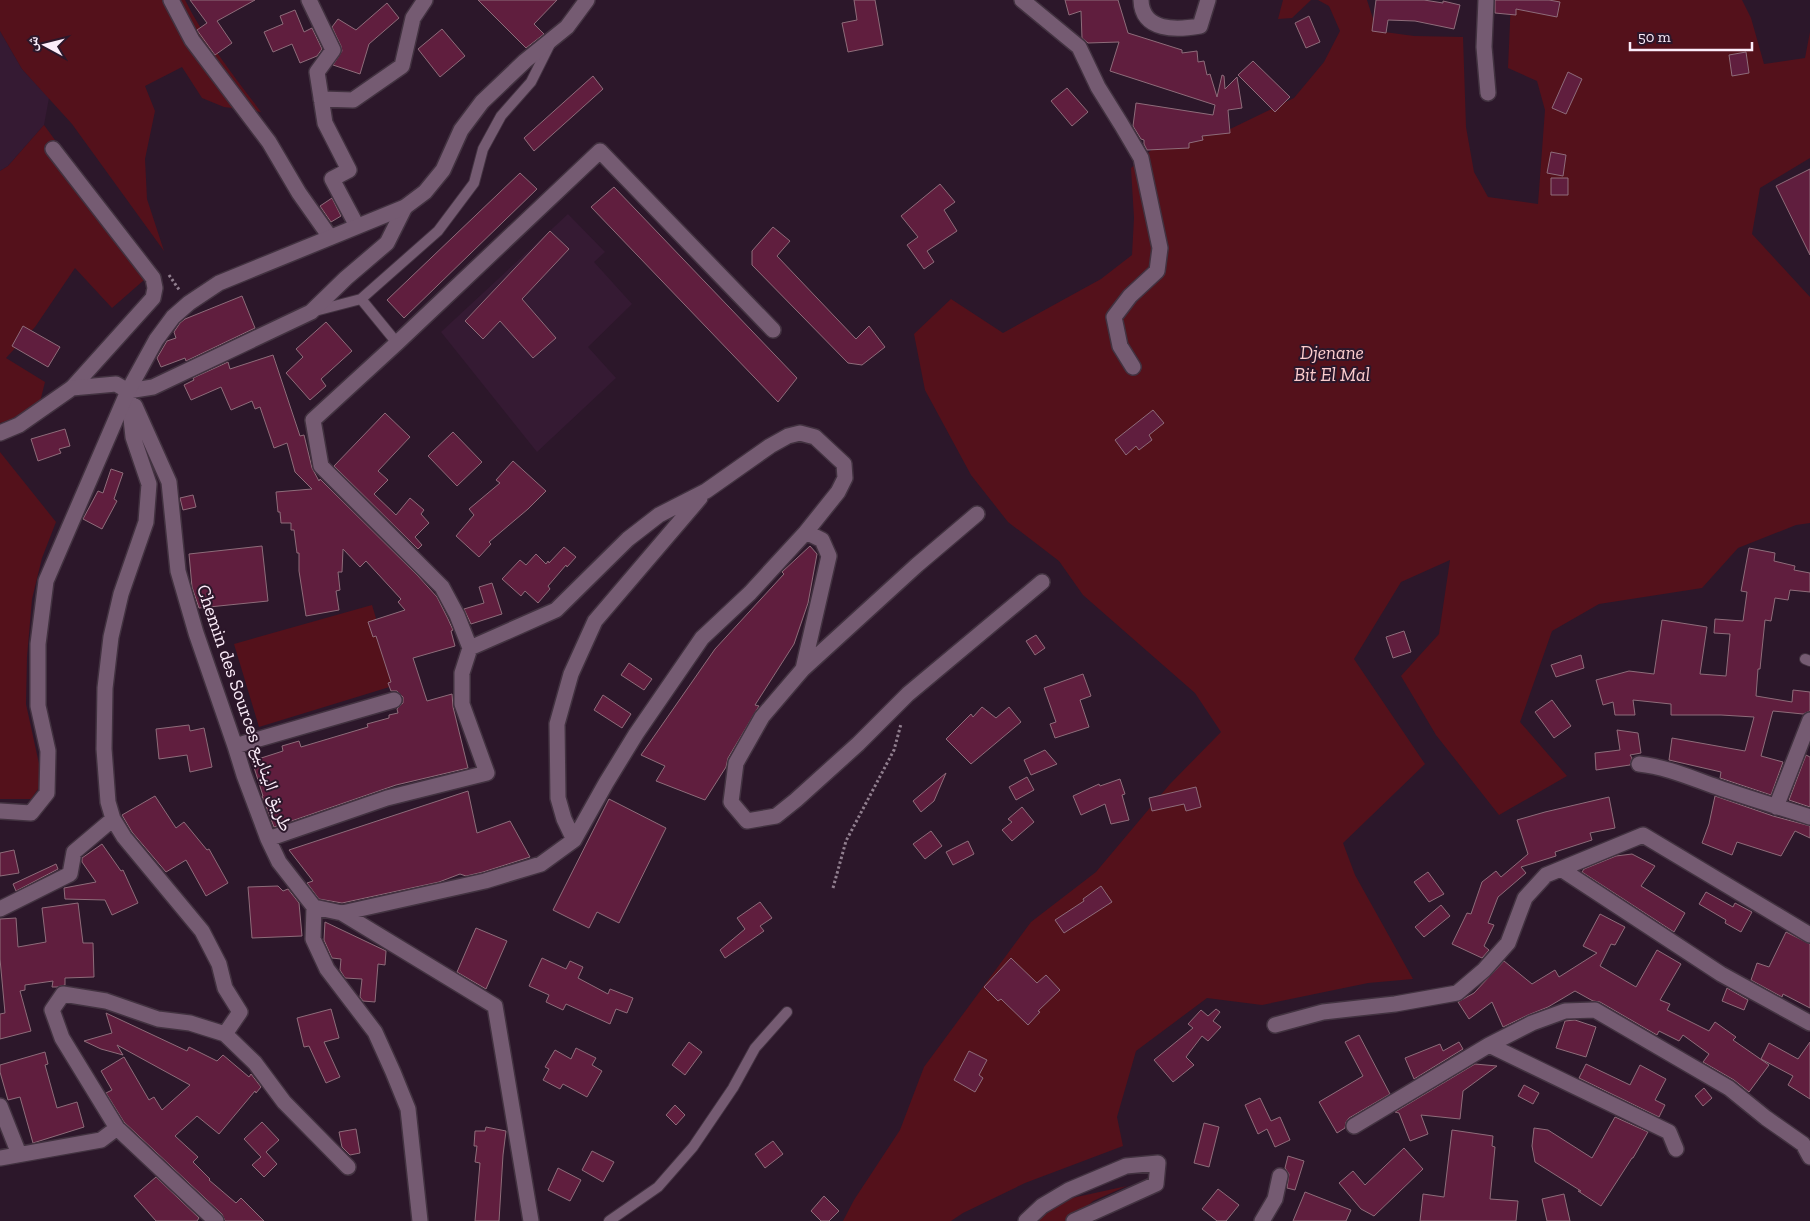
<svg xmlns="http://www.w3.org/2000/svg" width="1810" height="1221" font-family="'Zilla Slab','Noto Naskh Arabic',serif">
<style>
.built{fill:#351a33}
.green{fill:#54111b}
.building{fill:#601e3e;stroke:#8e6c7a}
.lines{fill:none;stroke-linecap:round;stroke-linejoin:round}
.lane-casing{stroke:#423240;stroke-width:12}
.street-casing{stroke:#423240;stroke-width:18}
.secondary-casing{stroke:#423240;stroke-width:18}
.path{stroke:#917f8f;stroke-width:3;stroke-dasharray:2.5 2.5;stroke-linecap:butt}
.lane{stroke:#755b72;stroke-width:10}
.street{stroke:#755b72;stroke-width:15}
.secondary{stroke:#755b72;stroke-width:15}
.labels{text-anchor:middle;dominant-baseline:central;stroke-width:4;stroke-linejoin:round;paint-order:stroke}
.park-label{font-size:19px;font-style:italic;fill:#fccdce;stroke:#2c172a}
.street-label{font-size:19px;fill:#fcedfa;stroke:#2c172a}
</style>
<rect width="100%" height="100%" fill="#2c172a"/>
<path class="built" d="M0,31L22,69L49,98L44,125L8,166L0,171Z
M568,214L605,252L594,262L632,304L588,347L616,378L537,452L441,332Z"/>
<path class="green" d="M0,0H185C205,40 234,76 261,112L224,107L202,98L182,67L145,86L155,111L145,159L147,199L164,251L72,124L22,69L0,31Z
M1283,0H1311L1292,18L1278,19Z
M1318,0H1367L1377,31L1414,36L1463,37L1466,127L1474,172L1488,197L1538,204L1545,110L1537,81L1508,68L1511,0H1742L1751,18L1764,64L1805,58L1810,32V158L1760,188L1752,234L1810,297V523L1796,525L1738,548L1702,588L1599,604L1552,631L1520,722L1567,776L1499,815L1436,735L1401,676L1439,634L1450,560L1401,582L1354,659L1425,764L1343,843L1355,875L1413,979L1368,983L1262,1005L1207,998L1136,1051L1117,1117L1123,1146L1025,1183L963,1213L951,1221H843L854,1200L900,1130L924,1067L1031,922L1096,872L1170,784L1221,732L1195,693L1083,595L1059,561L1008,522L971,475L925,390L914,334L951,299L1003,333L1101,279L1132,255L1134,218L1131,168L1157,145L1224,132L1294,98L1324,62L1340,31L1329,6Z
M44,125L152,273L112,308L75,268L35,327L6,358L45,382L40,402L10,420L0,423V171L8,166Z
M0,452L56,522L42,558L32,599L27,657L26,704L43,782L31,799H0Z
M372,605L396,685L259,727L234,644Z
M1127,1186L1093,1201L1071,1221H1034L1058,1201Z"/>
<path class="building" d="M190,0H255L217,21L232,43L215,55L197,30L207,23Z
M478,0H557L534,24L544,34L526,48Z
M854,0H875L883,45L848,52L842,23L857,20Z
M1065,0H1118L1128,33L1182,50V53L1197,51L1198,62L1204,61L1207,75L1210,74L1217,97L1222,75L1224,76L1225,89L1237,77L1242,108L1228,110L1230,133L1202,136L1203,140L1189,143V148L1147,150L1144,144V140L1141,139L1133,126L1136,103L1213,115L1215,105L1110,71L1119,42L1088,43L1082,38L1081,11L1069,15Z
M1376,0H1424L1443,3V1L1460,5L1454,29L1415,21L1388,20L1386,33L1372,31Z
M1495,0H1549L1560,2L1557,17L1516,9V15L1495,13Z
M387,3L399,18L369,44L360,74L333,65L342,51L341,46L332,27L338,19L356,30Z
M295,10L304,32L312,28L322,49L317,56L300,63L292,44L273,52L264,32L283,24L280,16Z
M1309,16L1320,42L1306,48L1295,23Z
M442,29L465,56L440,77L418,49Z
M1746,52L1749,73L1732,76L1729,55Z
M1253,61L1290,97L1275,112L1238,75Z
M1568,72L1582,79L1566,114L1552,108Z
M593,76L603,89L534,151L524,138Z
M1067,88L1088,112L1072,126L1051,101Z
M1551,152L1566,155L1563,176L1547,173Z
M1810,169V255L1776,186Z
M520,173L537,189L404,318L387,300Z
M1551,178H1568V195H1551Z
M940,184L955,202L944,210L957,231L927,251L934,262L924,269L907,245L918,237L901,216Z
M614,187L797,378L778,402L591,207Z
M332,198L341,216L331,222L320,206Z
M773,227L790,241L777,256L856,339L869,326L885,347L862,365L848,363L752,265V251Z
M550,231L569,249L522,299L556,338L533,358L500,321L483,339L465,321Z
M242,296L255,328L186,361L185,358L161,367L157,358L167,341L176,338L174,332L180,323L185,319Z
M326,322L352,351L321,379L326,386L310,400L286,373L303,357L296,349Z
M23,326L60,347L48,367L12,346Z
M273,355L300,436L304,435L312,468L319,481L320,479L418,576L437,597L448,619L453,630L451,631L455,646L413,658L427,701L452,694L453,707L468,768L396,785L274,827L262,796H263L252,761L283,751L282,746L299,741L301,747L368,727L367,724L389,718V715L398,713L397,709L403,703V697L397,691H391L388,683L391,682L376,636L373,637L368,622L405,610L398,602L401,599L366,561L360,567L343,549L342,572H338L340,590L336,591L339,610L306,616L299,571V553H297L294,530H291V523H281L280,512H278L276,492L312,489L295,472L287,443L274,448L260,407L255,409L252,401L231,410L221,387L191,400L184,385L194,380L193,378L228,362L230,369Z
M1153,410L1164,423L1149,435L1152,440L1139,450L1136,446L1126,455L1115,440Z
M385,413L410,437L378,471L388,480L374,494L396,515L410,498L424,510L421,514L429,523L415,537L422,545L418,549L334,466Z
M65,429L70,446L59,449L61,453L38,461L31,439Z
M453,432L482,462L457,486L428,456Z
M513,461L546,491L528,509L489,542L491,544L479,557L456,536L474,515L469,509L500,483L496,480Z
M111,469L123,473L114,499L117,501L102,529L83,519L98,491L103,493Z
M193,495L196,507L183,510L180,498Z
M262,546L268,601L199,608L192,587L189,554Z
M810,546L817,554L808,603L794,644L755,705L759,706L728,758L726,767L705,800L656,781L665,766L641,755L715,649L784,574L782,572Z
M564,547L576,557L567,567L566,565L548,586L550,589L538,603L525,591L521,596L502,579L520,560L526,565L536,554L546,564L548,561L549,563Z
M1749,548L1775,553L1774,561L1795,566L1794,570L1810,573V592L1790,590L1788,600L1775,598L1771,621L1765,620L1760,669H1758L1756,696L1792,702L1793,690L1810,692V711L1803,714L1773,711L1772,714L1761,756L1783,762L1771,795L1720,778L1721,772L1669,760L1672,738L1745,751L1754,717L1721,715H1671V704L1633,700L1635,715H1615L1613,702L1603,705L1596,680L1629,671L1654,674L1662,620L1707,627L1700,674L1726,676L1730,634L1714,633L1715,619L1743,621L1747,592L1741,591Z
M492,583L502,614L471,624L464,609L484,603L479,587Z
M1404,631L1411,652L1393,658L1386,637Z
M1036,635L1045,648L1035,655L1026,641Z
M1581,655L1584,668L1556,677L1551,665Z
M629,663L652,679L644,690L621,675Z
M1083,674L1091,696L1080,700L1089,727L1055,738L1050,724L1056,722L1044,688Z
M603,695L631,714L622,728L594,710Z
M1552,700L1571,726L1554,738L1535,712Z
M982,707L996,718L1009,707L1021,722L971,764L946,739L971,714L973,717Z
M189,725L190,731L204,728L212,767L190,772L187,755L159,759L156,729Z
M1617,730L1638,733L1641,753L1630,755L1632,758L1630,765L1596,770L1595,753L1620,750Z
M1045,750L1057,764L1031,775L1024,760Z
M1806,755L1810,757V807L1789,800Z
M946,773L934,801L921,812L913,801Z
M1027,777L1034,790L1016,800L1009,787Z
M1120,779L1125,794L1122,795L1129,820L1111,824L1105,804L1081,815L1073,796L1099,784L1100,786Z
M1196,787L1201,807L1186,811L1184,804L1152,811L1149,798Z
M468,791L477,833L510,821L530,857L483,872L466,876L460,874L439,882L342,903L319,899L307,883L313,881L289,850Z
M155,796L176,828L184,822L207,850L209,849L228,883L206,896L186,860L166,872L132,832L122,815Z
M1715,796L1773,816L1810,826V838L1795,831L1781,856L1737,842L1732,855L1702,843L1709,824Z
M1609,797L1615,828L1590,833L1592,840L1555,852L1556,856L1521,867L1526,873L1498,897L1488,923L1494,925L1484,946L1489,950L1482,958L1452,944L1467,913L1471,914L1482,882L1496,871L1501,877L1528,854L1517,820L1545,812Z
M609,799L666,828L619,923L597,912L589,928L553,910Z
M1022,807L1034,822L1012,841L1002,830L1012,822L1008,819Z
M931,831L942,846L925,859L913,844Z
M968,841L974,854L953,865L946,852Z
M102,844L121,871L123,870L138,903L112,915L105,900L65,899L64,888L96,882L82,862V858Z
M14,850L19,873L0,876V853Z
M1632,854L1655,866L1641,886L1685,913L1674,932L1582,872L1584,869L1616,856Z
M56,864L58,869L16,891L13,884Z
M1428,872L1444,894L1429,902L1414,882Z
M278,886L283,891L288,889L299,903L302,936L252,938L248,887Z
M1101,886L1112,902L1064,933L1055,920L1084,901L1083,899Z
M1706,892L1733,907L1735,903L1752,912L1741,932L1725,923L1726,920L1699,904Z
M760,902L772,918L760,926L764,931L725,958L720,950L745,929L737,918Z
M78,903L83,943H93L94,977L65,978V985L57,987H52L53,981L25,985V990L20,991L31,1031L0,1039V1014L5,1013L0,959V919L16,918L18,947L46,942L42,908Z
M1441,905L1450,916L1424,937L1415,927Z
M1600,914L1625,927L1615,945L1611,944L1600,966L1636,987L1657,950L1681,964L1660,1000L1670,1004L1667,1010L1709,1031L1715,1022L1736,1037L1733,1040L1769,1065L1749,1092L1734,1080L1703,1062L1709,1054L1683,1035L1679,1041L1659,1031L1657,1035L1600,1002L1593,1001L1575,991L1548,1007L1528,1015L1503,1027L1492,1002L1469,1019L1458,1002L1474,993L1504,961L1532,984L1555,970L1559,977L1597,953L1583,946Z
M325,922L386,951L385,965L378,964L375,1002L363,1001L360,997L362,979L345,978L340,970L341,959L332,958L324,940Z
M476,928L507,941L486,989L457,972Z
M1786,932L1810,944V1008L1783,994L1782,997L1751,980L1757,963L1769,967Z
M542,958L566,969L570,961L583,967L578,978L608,994L610,989L633,998L627,1013L616,1009L610,1024L566,1004L563,1010L546,1002L549,995L529,986Z
M1011,958L1037,983L1046,975L1060,990L1038,1011L1040,1012L1028,1025L1001,999L998,1001L984,987Z
M1727,988L1748,1000L1744,1010L1722,1001Z
M331,1009L339,1038L324,1042L340,1077L326,1083L309,1046L304,1047L297,1018Z
M1216,1009L1220,1012L1213,1021L1221,1027L1208,1041L1202,1036L1186,1057L1194,1065L1173,1082L1154,1060L1193,1028L1188,1024L1201,1010L1208,1016Z
M106,1013L187,1051L189,1047L217,1061L223,1055L249,1077L251,1074L261,1087L256,1093L255,1091L219,1134L197,1116L175,1136L198,1157L193,1162L210,1179L209,1180L236,1203L241,1198L264,1221H225L222,1214L124,1122L106,1093L112,1090L101,1071L124,1057L149,1100L154,1097L162,1110L190,1085L117,1045L123,1055L101,1049L84,1041L112,1033Z
M1575,1020L1596,1027L1586,1057L1556,1048L1565,1021Z
M1359,1035L1390,1094L1349,1118L1346,1122L1345,1128L1337,1133L1319,1102L1363,1076L1345,1042Z
M689,1042L702,1052L685,1075L672,1065Z
M1459,1042L1463,1049L1414,1079L1405,1058L1440,1044L1443,1051Z
M1810,1042V1099L1788,1085L1793,1076L1761,1059L1769,1043L1798,1059Z
M576,1048L596,1058L592,1065L602,1071L587,1097L563,1084L560,1089L543,1080L549,1069L545,1067L555,1050L571,1059Z
M969,1051L987,1060L979,1075L983,1078L975,1092L954,1080Z
M45,1052L48,1064L45,1065L57,1108L77,1102L84,1127L33,1143L20,1097L8,1100L0,1072V1065Z
M1475,1064L1497,1066L1463,1091L1460,1119L1421,1115L1428,1134L1410,1141L1399,1113L1395,1112Z
M1586,1064L1630,1085L1640,1065L1666,1079L1655,1100L1665,1105L1659,1117L1579,1078Z
M1524,1085L1539,1093L1533,1104L1518,1096Z
M1704,1088L1712,1098L1703,1106L1695,1096Z
M1260,1098L1271,1121L1280,1117L1290,1140L1275,1147L1267,1129L1258,1134L1245,1105Z
M675,1105L685,1115L676,1125L666,1115Z
M1615,1117L1648,1132L1633,1158H1632L1601,1206L1578,1191H1581L1535,1162L1532,1146L1534,1128L1548,1130L1592,1158Z
M262,1122L279,1140L266,1152L277,1164L264,1177L252,1165L261,1157L244,1139Z
M1204,1123L1219,1127L1209,1167L1194,1163Z
M486,1127L506,1131L503,1155L499,1221H475L480,1163L475,1162L477,1146H474L475,1131H485Z
M356,1129L360,1153L350,1155L342,1147L339,1132Z
M1452,1130L1493,1136L1492,1146L1495,1147L1490,1199L1518,1201L1516,1221H1420L1423,1194L1444,1197Z
M773,1141L783,1154L765,1168L755,1154Z
M1404,1148L1423,1169L1374,1216L1361,1209L1339,1183L1353,1171L1365,1185Z
M592,1151L614,1162L603,1182L582,1170Z
M1288,1156L1304,1161L1295,1190L1287,1188L1289,1174L1285,1168Z
M558,1168L581,1180L570,1201L548,1190Z
M156,1177L199,1218L197,1221H156L134,1196Z
M1218,1189L1239,1205L1226,1221H1217L1202,1209Z
M1305,1192L1351,1210L1346,1221H1293Z
M1564,1194L1570,1221H1547L1542,1199Z
M824,1196L839,1211L829,1221H821L811,1211Z"/>
<g class="lines">
<g class="lane-casing">
<path id="lane" d="M361,299L397,343
M315,311L361,299L438,231L474,183L483,149L501,116L531,82L551,42
M1805,659L1810,661
M609,1221L658,1187L693,1147L733,1088L755,1048L787,1012"/>
</g>
<g class="street-casing">
<path id="street" d="M171,0L192,40L269,142L299,193L330,237
M309,0L333,50L317,72L325,123L349,170L332,179L357,226
M1022,0L1079,47L1098,87L1121,124L1141,158L1160,248L1157,271L1130,296L1114,317L1120,346L1133,367
M1141,0C1142,32 1177,30 1200,26L1208,0
M1486,0L1484,47L1488,93
M321,99L353,100L402,66L413,18L425,0
M53,149L153,278L155,288L153,298L72,388
M128,391L153,387L311,312L346,278L387,243L405,207
M135,406L169,482L178,571L196,633L235,746L244,775L268,839L279,862L314,907L342,913L495,1006L531,1221
M470,648L556,610L628,539L659,515L706,491L770,446L788,436L800,433L815,437L844,464L845,478L838,492L806,532
M803,669L917,565L977,514
M235,746L394,700
M1639,764C1667,767 1691,778 1717,787C1748,798 1779,807 1810,817
M1776,807L1810,720
M268,839L387,798L487,773L462,704V673L470,648L457,615L442,587L321,466L313,420L397,343L600,151L773,330
M574,840L564,819L558,798L557,724L571,674L595,621L700,498
M1561,869L1721,974L1810,1023
M314,907L313,939L327,969L375,1032L393,1072L408,1109L420,1221
M0,909L70,874L74,852L113,819
M342,913L485,881L541,864L574,840L606,783L636,734L702,638L750,593L806,532L822,540L829,556L803,669L762,717L736,763L731,802L747,821L776,816L796,800L858,744L908,694L1042,582
M1275,1025L1323,1012L1395,1004L1457,993L1484,970L1508,943L1525,898L1546,875L1643,835L1810,935
M225,1034L255,1063L284,1102L348,1167
M1489,1045L1669,1132L1676,1149
M0,1106L19,1154
M1354,1126L1489,1045L1532,1023L1565,1011L1595,1010L1729,1088L1766,1118L1803,1144L1810,1157
M117,1128L216,1221
M0,1158L101,1140L117,1128L62,1038L52,1010L63,994L106,1001L158,1019L190,1023L225,1034L240,1012L225,988L219,964L202,931L124,837L113,819L108,802L104,749L105,688L111,637L121,594L146,522L149,484L133,437L128,391
M1026,1221L1042,1206L1069,1190L1126,1166L1158,1163L1156,1184L1074,1221
M1262,1221L1275,1199L1280,1176"/>
</g>
<g class="secondary-casing">
<path id="secondary" d="M0,433L19,425L72,388L116,384L128,391
M0,811L31,813L47,793L48,751L38,706V644L46,581L128,391L156,340L173,317L189,303L219,283L405,207L425,192L443,170L461,130L482,102L525,61L567,27L587,0"/>
</g>
<path class="path" d="M169,275L180,291
M833,888L846,841L894,750L901,724"/>
<use href="#lane" class="lane"/>
<use href="#street" class="street"/>
<use href="#secondary" class="secondary"/>
</g>
<g class="labels">
<g class="park-label">
<text x="1332" y="352">Djenane<tspan x="1332" dy="22">Bit El Mal</tspan></text>
</g>
<g class="street-label">
<text transform="translate(245 708) rotate(71)">Chemin des Sources طريق الينابيع</text>
</g>
</g>
<g transform="translate(45 45) rotate(277)" stroke="#2c172a" stroke-width="4" paint-order="stroke">
<path d="M0-4L9 19L0 12L-9 19Z" fill="#fcedfa"/>
<text y="-8" font-size="14" font-weight="bold" text-anchor="middle" fill="#fcedfa">ش</text>
</g>
<path d="M1630 42v8h122v-8" fill="none" stroke="#fcedfa" stroke-width="2.5"/>
<text x="1638" y="42" font-size="15" fill="#fcedfa" stroke="#2c172a" stroke-width="4" paint-order="stroke">50 m</text>
</svg>
